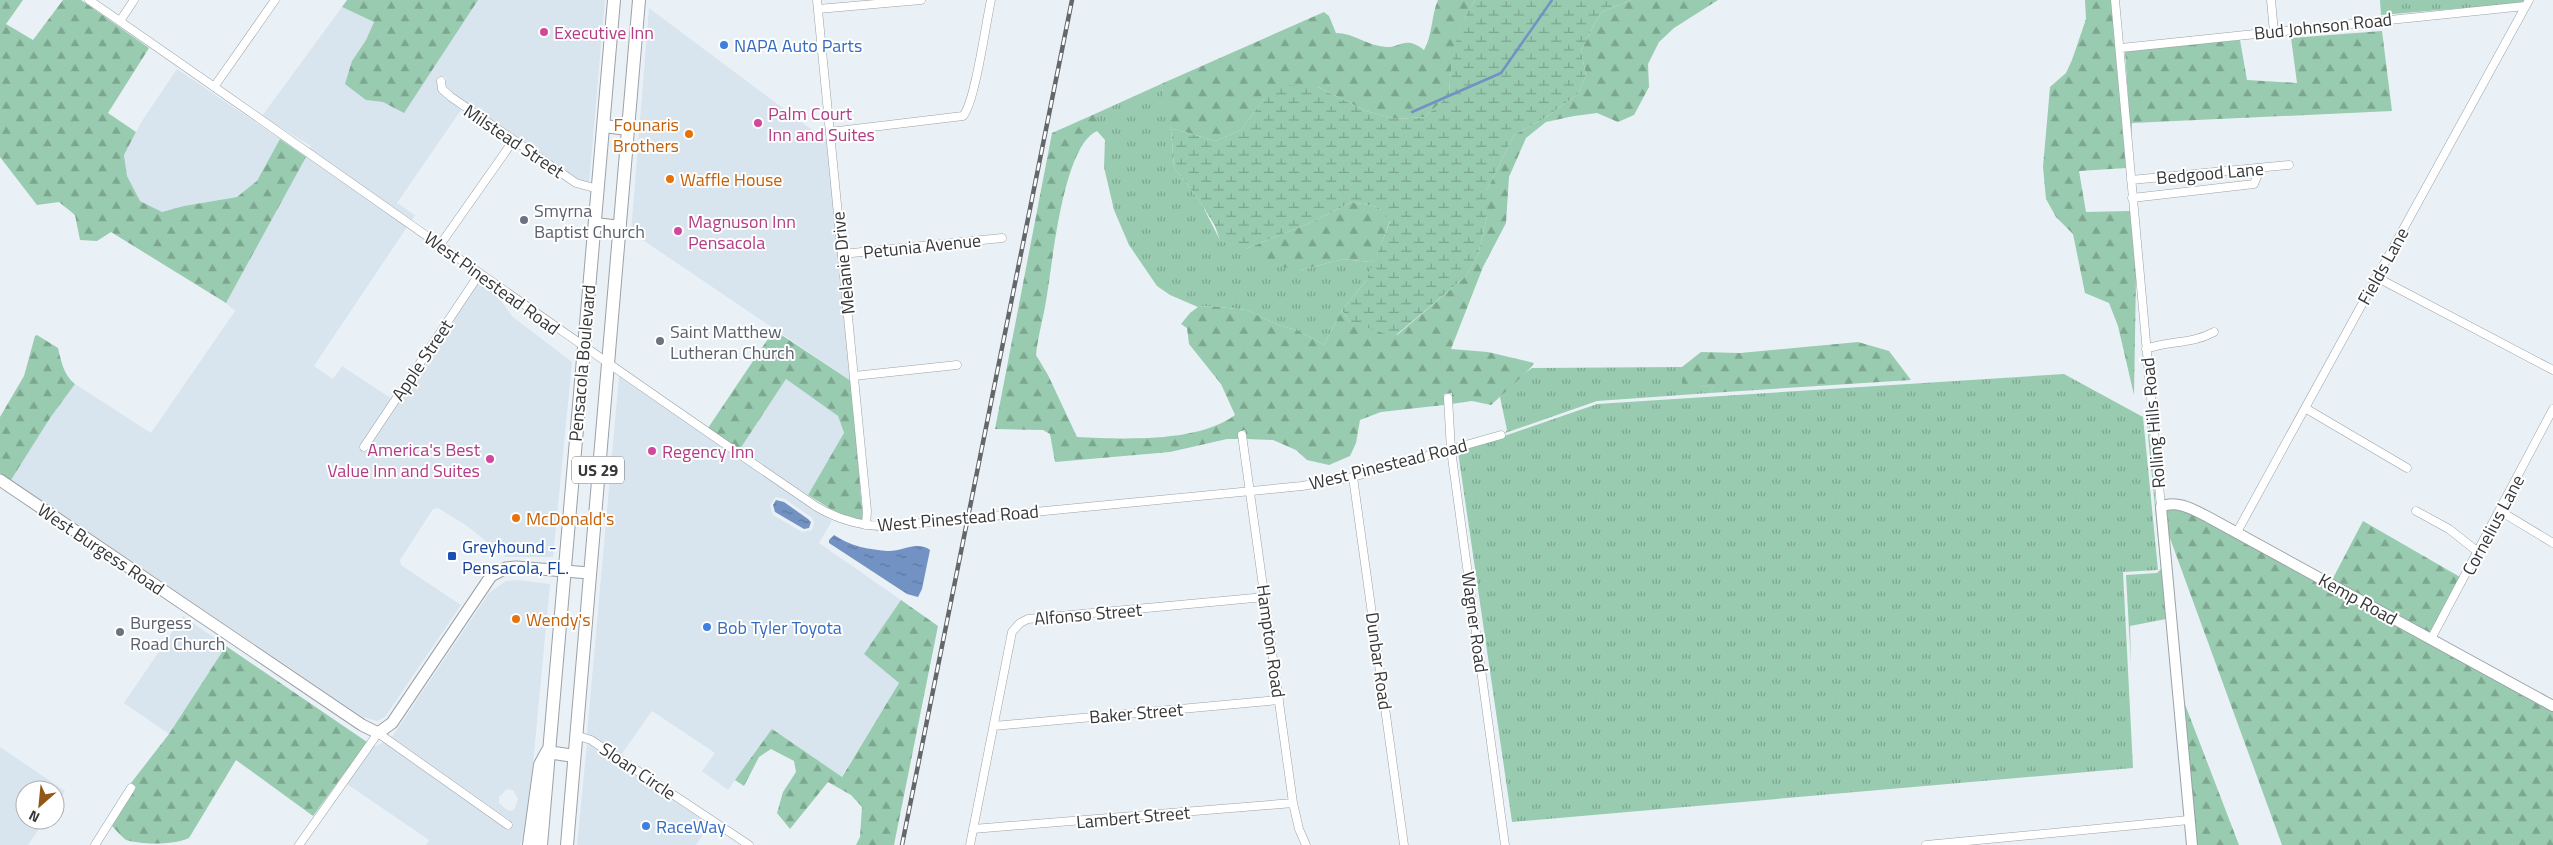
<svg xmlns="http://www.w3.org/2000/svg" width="2553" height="845" font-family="'Titillium Web',sans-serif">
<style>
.built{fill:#d8e4ee;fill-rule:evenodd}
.grass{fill:url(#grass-tufts)}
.forest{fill:url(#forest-firs)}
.wetland{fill:url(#wetland-marsh)}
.water{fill:url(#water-ripples)}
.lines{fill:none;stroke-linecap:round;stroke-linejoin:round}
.stream{stroke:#7192c3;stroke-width:2.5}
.minor-casing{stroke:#9ba1a6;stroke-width:9}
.tertiary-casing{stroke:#9ba1a6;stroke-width:12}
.secondary-casing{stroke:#9ba1a6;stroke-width:13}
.primary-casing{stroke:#9ba1a6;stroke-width:14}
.motorway-casing{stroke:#9ba1a6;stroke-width:16}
.minor{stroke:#fff;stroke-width:8}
.tertiary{stroke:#fff;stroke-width:10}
.secondary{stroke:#fff;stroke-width:11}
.primary{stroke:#fff;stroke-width:12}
.motorway{stroke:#fff;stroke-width:14}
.rail-casing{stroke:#64676a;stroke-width:4.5}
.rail{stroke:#fff;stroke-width:2.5;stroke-dasharray:8;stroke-linecap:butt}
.hotel-dot{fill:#d1479c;stroke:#fff;stroke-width:2}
.shop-dot{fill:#3f7fe0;stroke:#fff;stroke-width:2}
.food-dot{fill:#e8710a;stroke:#fff;stroke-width:2}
.worship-dot{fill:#6b7280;stroke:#fff;stroke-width:2}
.transit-dot{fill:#1a4fb4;stroke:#fff;stroke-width:2}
.labels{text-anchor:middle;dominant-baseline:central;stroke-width:4;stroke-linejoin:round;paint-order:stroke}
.shield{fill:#fff;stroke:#727374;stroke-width:1}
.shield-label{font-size:16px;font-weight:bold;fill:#353739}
.street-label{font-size:18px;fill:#353739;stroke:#fff}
.hotel-label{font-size:18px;fill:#b23c85;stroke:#fff;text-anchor:start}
.shop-label{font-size:18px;fill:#366cbe;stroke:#fff;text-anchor:start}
.food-label{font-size:18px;fill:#c56008;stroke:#fff;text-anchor:start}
.worship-label{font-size:18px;fill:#5b616d;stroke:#fff;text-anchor:start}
.transit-label{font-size:18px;fill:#164399;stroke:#fff;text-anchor:start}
</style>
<defs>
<pattern id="grass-tufts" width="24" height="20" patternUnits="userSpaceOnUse" patternTransform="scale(1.25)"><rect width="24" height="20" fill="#98cbaf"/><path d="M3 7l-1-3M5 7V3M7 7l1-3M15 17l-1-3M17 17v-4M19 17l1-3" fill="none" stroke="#7da68f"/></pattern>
<pattern id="forest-firs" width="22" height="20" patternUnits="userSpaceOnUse" patternTransform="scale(1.25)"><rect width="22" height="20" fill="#98cbaf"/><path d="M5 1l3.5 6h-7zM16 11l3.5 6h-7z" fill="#7da68f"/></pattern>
<pattern id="wetland-marsh" width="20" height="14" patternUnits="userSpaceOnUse" patternTransform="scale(1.25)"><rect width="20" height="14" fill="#98cbaf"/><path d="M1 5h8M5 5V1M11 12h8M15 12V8" fill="none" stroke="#7da68f"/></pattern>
<pattern id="water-ripples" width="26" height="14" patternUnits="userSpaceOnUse" patternTransform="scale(1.25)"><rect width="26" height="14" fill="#7192c3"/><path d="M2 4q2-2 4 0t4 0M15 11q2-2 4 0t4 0" fill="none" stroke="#5e789f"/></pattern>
</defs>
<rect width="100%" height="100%" fill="#eaf1f6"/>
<path class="built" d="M477,0H605L589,183L578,179L453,94L445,84L446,77L439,76L437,84L439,91L461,110L397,203L415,215L412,220L309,149L311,146L262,116L342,7L374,22L366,40L352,61L366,100L383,102L404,112Z
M649,8L827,141L850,380L631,232Z
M177,69L280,139L257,182L237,197L184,206L162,212L140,201L127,176L124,155L142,121Z
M306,157L407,227L314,366L333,379L342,366L392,399L359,448L365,452L480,279L488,284L513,317L572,362L553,557H506L467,526L438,508L433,509L400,560L401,565L461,605L385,717L377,721L363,717L11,480L50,418L75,384L151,433L235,311L226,303Z
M619,376L832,521L819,543L901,600L864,654L899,683L841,777L772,730L728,790L702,771L715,753L652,711L621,755L587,734ZM776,497L785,499L811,517L814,522L812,530L802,532L773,515L770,505Z
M786,379L838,416L844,434L808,495L740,449Z
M517,580L550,584L527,828L520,845H426L429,840L347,784L373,745L376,746L384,742L509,830L513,823L392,737L489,593L506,581ZM507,789L513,790L518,799L515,808L512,811L507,810L499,803V797Z
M183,616L226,646L169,734L124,703Z
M587,743L710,825L696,845H577Z
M0,747L65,791L55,806V790H25V820H45L28,845H0Z"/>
<path class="grass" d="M2380,0H2525L2523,3L2381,15Z
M1161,84L1170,119L1174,167L1201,203L1220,240L1301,270L1343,259L1370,262L1375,260L1366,281L1342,310L1324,345L1297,330L1278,325L1247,310L1210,306L1198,307L1170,295L1157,286L1129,245L1114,210L1104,167L1105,140L1097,131V113Z
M1682,367V387L1713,386L1710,393L1597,401L1505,433L1507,430L1500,397L1517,379L1532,368Z
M2064,374L2143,417L2158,570L2123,572L2133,768L1512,822L1458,452L1597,404Z
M2147,425L2149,430L2166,619L2130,626L2131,666L2126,575L2157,573L2161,569Z"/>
<path class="forest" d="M0,0H23L6,24L33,40L63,0H81L149,48L108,113L136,132L124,155L127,176L140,201L162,212L184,206L237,197L257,181L280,139L306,157L226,303L111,232L97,241L80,240L75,215L59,202L37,205L0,157Z
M347,0H478L404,113L383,102L366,100L345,84L352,61L366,40L374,22L342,7Z
M1438,0H1475C1456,29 1451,61 1449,95L1425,117L1397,119L1366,111L1318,87L1264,99L1241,130L1216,141L1175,129L1171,130L1161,84L1324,12L1329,16L1336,33C1354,33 1368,46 1386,47C1400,48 1405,35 1424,50C1433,34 1431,16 1438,0Z
M1631,0H1718L1674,28L1659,42L1648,64L1649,87L1634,115L1618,122L1597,113L1574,116L1546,122L1526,138L1509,177L1506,223L1483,267L1451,349L1488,352L1534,363C1533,367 1497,400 1491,405L1472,401L1451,404L1452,393L1444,394V405L1381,412L1360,420L1356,443L1350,456L1329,465L1307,460L1296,450L1273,440L1247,439L1245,430L1238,432L1239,439H1227L1170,452L1055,462L1050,434L1043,430L995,429L1052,133L1097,113V131C1063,146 1053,261 1047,295C1044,316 1038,335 1036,355L1048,375L1077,437C1122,439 1198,443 1235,415L1221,384L1189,344L1187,328L1181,324L1190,313L1198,307L1210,306L1247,310L1278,325L1297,330L1324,345L1342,310L1349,321L1397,335L1465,277L1478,255L1487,216V190L1514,135L1545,118L1578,94L1586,75L1581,51L1594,24L1602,12Z
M2085,0H2111L2126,168L2079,171L2086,212L2130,211L2136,277L2134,395L2118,326L2109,303L2085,293L2073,234L2056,217L2046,199L2043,167L2050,87L2066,73L2072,60L2086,19Z
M2382,31L2392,111L2132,123L2131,141L2125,51L2240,40L2247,80L2297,83L2291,38Z
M1352,202L1378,207L1390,221L1375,260L1370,262L1343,259L1301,270L1277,266L1243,250L1312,222Z
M774,330L851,381L863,520L839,514L808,495L844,433L838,416L786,379L740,449L708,428Z
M37,335L58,348C61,361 64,376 75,384L50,418L11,480L0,473V417L24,376L35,336Z
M1858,342L1889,351L1911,380L1710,393L1713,386L1682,388V367L1701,352L1740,353Z
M2167,508L2181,510L2206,520L2553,711V845H2282L2167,530L2165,509Z
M2363,521L2460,577L2430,634L2332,580Z
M901,600L938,626L894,845H856L860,837L862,807L851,795L828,782L790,829L777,813L783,792L796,772L794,761L771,749L759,757L744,786L735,780L772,729L842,777L899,683L864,654Z
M226,646L367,742L313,816L236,760L189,838C174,845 142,845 126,840C121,836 116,830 112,826L136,787L131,783L169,734Z
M2181,694L2239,845H2196Z"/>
<path class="wetland" d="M1475,0H1631L1602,12L1594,24L1581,51L1586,75L1578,94L1545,118L1514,135L1487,190V216L1478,255L1465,277L1396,335L1391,336L1349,321L1342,310L1366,281L1390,222L1378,207L1352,202L1312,222L1243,250L1220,240L1215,226L1201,203L1174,167L1171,130L1175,129L1216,141L1241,130L1264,99L1283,85L1318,87L1366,111L1397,119L1425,117L1449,95C1451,60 1455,30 1475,0Z"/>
<path class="water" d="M776,500L784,502L808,519L811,522L809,528L804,529L775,512L773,505Z
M834,535C852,547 867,549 887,551C902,552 917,540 930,550L922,589L918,597L907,594L829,543V540Z"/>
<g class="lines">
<path class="stream" d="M1412,112L1501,73L1552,0"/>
<g class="minor-casing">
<path id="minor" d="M89,0C333,168 572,341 817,507C841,521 864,527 891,526L1302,486L1353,477L1501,435
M817,0L867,511L866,525
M2115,0L2161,507
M2271,0L2274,32
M818,9L921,0
M120,21L134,0
M2121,48L2525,6
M441,81L442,89L451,97L576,183L598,189
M214,87L275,0
M830,132L963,116C975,103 986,22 991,0
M2131,180L2289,165
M2132,198L2254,184L2260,169
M440,245L513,141
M842,254L1002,238
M2376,277L2553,370
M2146,349C2170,340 2190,345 2214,332
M854,376L957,365
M1448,398L1451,450L1505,845
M2305,408L2407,468
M1242,435L1293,803L1299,829L1306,845
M364,447L480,273
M1353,477L1404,845
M2416,511L2449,529L2478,552
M2500,511L2553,543
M2237,532L2529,0
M2431,639L2553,409
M994,726L1279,700
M575,735L591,740L749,845
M973,829L1293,803
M95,845L131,788
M299,845L378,733L508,825
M970,845L1012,632L1020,623L1028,619L1265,597
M1926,845L2189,820"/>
</g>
<g class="tertiary-casing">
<path id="tertiary" d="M2192,845L2161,507C2176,499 2194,510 2208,517L2553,706"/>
</g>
<g class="secondary-casing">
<path id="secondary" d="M0,480L362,725L378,733L392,723L491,576L506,568L516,567L589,573"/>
</g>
<g class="primary-casing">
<path id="primary" d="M604,126L628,129
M596,224L620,227
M548,752L574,756
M541,845L614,0
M567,845L639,0"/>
</g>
<g class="motorway-casing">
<path id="motorway" d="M530,845L541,765L548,752"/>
</g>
<use href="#minor" class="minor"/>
<use href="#tertiary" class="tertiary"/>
<use href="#secondary" class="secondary"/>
<use href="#primary" class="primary"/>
<use href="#motorway" class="motorway"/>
<g class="rail-casing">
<path id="rail" d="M902,845L1072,0"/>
</g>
<use href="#rail" class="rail"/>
</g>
<g class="hotel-dot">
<circle cx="544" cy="32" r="5"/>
<circle cx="758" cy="123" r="5"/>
<circle cx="678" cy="231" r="5"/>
<circle cx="652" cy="451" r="5"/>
<circle cx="490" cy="459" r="5"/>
</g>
<g class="shop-dot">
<circle cx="724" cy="45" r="5"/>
<circle cx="707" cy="627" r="5"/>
<circle cx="646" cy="826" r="5"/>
</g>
<g class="food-dot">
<circle cx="689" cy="134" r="5"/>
<circle cx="670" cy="179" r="5"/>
<circle cx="516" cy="518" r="5"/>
<circle cx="516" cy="619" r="5"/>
</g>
<g class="worship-dot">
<circle cx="524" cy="220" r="5"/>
<circle cx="660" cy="341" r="5"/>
<circle cx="120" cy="632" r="5"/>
</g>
<rect class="transit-dot" x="447" y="551" width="10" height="10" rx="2.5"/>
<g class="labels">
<rect class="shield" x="572" y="456.5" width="52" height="27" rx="4"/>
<g class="shield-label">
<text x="598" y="470">US 29</text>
</g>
<g class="street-label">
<text transform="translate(2323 26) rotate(-6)">Bud Johnson Road</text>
<text transform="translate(514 141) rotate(34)">Milstead Street</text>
<text transform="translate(2210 173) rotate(-5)">Bedgood Lane</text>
<text transform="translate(922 246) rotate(-6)">Petunia Avenue</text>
<text transform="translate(843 263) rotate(-96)">Melanie Drive</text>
<text transform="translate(2383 266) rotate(-61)">Fields Lane</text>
<text transform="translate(492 283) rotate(36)">West Pinestead Road</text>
<text transform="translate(422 360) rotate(-56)">Apple Street</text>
<text transform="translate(582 363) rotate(-85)">Pensacola Boulevard</text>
<text transform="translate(2153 423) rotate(-95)">Rolling Hills Road</text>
<text transform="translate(1388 464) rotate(-14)">West Pinestead Road</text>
<text transform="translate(958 518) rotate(-5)">West Pinestead Road</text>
<text transform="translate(2493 525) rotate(-62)">Cornelius Lane</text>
<text transform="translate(101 549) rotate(34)">West Burgess Road</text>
<text transform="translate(2358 599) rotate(29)">Kemp Road</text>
<text transform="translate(1088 614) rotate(-5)">Alfonso Street</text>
<text transform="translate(1475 622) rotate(82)">Wagner Road</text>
<text transform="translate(1271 641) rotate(82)">Hampton Road</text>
<text transform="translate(1379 661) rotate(82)">Dunbar Road</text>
<text transform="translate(1136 713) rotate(-5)">Baker Street</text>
<text transform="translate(638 771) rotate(34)">Sloan Circle</text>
<text transform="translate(1133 817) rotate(-5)">Lambert Street</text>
</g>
<g class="hotel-label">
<text x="554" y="32">Executive Inn</text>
<text x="768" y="113">Palm Court<tspan x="768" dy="21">Inn and Suites</tspan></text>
<text x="688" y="221">Magnuson Inn<tspan x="688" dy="21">Pensacola</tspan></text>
<text x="480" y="449" text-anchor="end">America's Best<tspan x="480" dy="21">Value Inn and Suites</tspan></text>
<text x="662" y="451">Regency Inn</text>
</g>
<g class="shop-label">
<text x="734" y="45">NAPA Auto Parts</text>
<text x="717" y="627">Bob Tyler Toyota</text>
<text x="656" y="826">RaceWay</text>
</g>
<g class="food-label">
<text x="679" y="124" text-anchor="end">Founaris<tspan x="679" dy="21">Brothers</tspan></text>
<text x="680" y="179">Waffle House</text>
<text x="526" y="518">McDonald's</text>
<text x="526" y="619">Wendy's</text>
</g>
<g class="worship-label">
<text x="534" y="210">Smyrna<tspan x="534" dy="21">Baptist Church</tspan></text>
<text x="670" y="331">Saint Matthew<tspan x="670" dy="21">Lutheran Church</tspan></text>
<text x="130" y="622">Burgess<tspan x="130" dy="21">Road Church</tspan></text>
</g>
<g class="transit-label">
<text x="462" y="546">Greyhound -<tspan x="462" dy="21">Pensacola, FL.</tspan></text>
</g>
</g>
<g transform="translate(40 805) rotate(207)"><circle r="24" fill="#ffffff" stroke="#aeafb0"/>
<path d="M0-4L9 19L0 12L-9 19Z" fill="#925717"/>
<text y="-8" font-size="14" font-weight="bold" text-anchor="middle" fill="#353739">N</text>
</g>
</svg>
